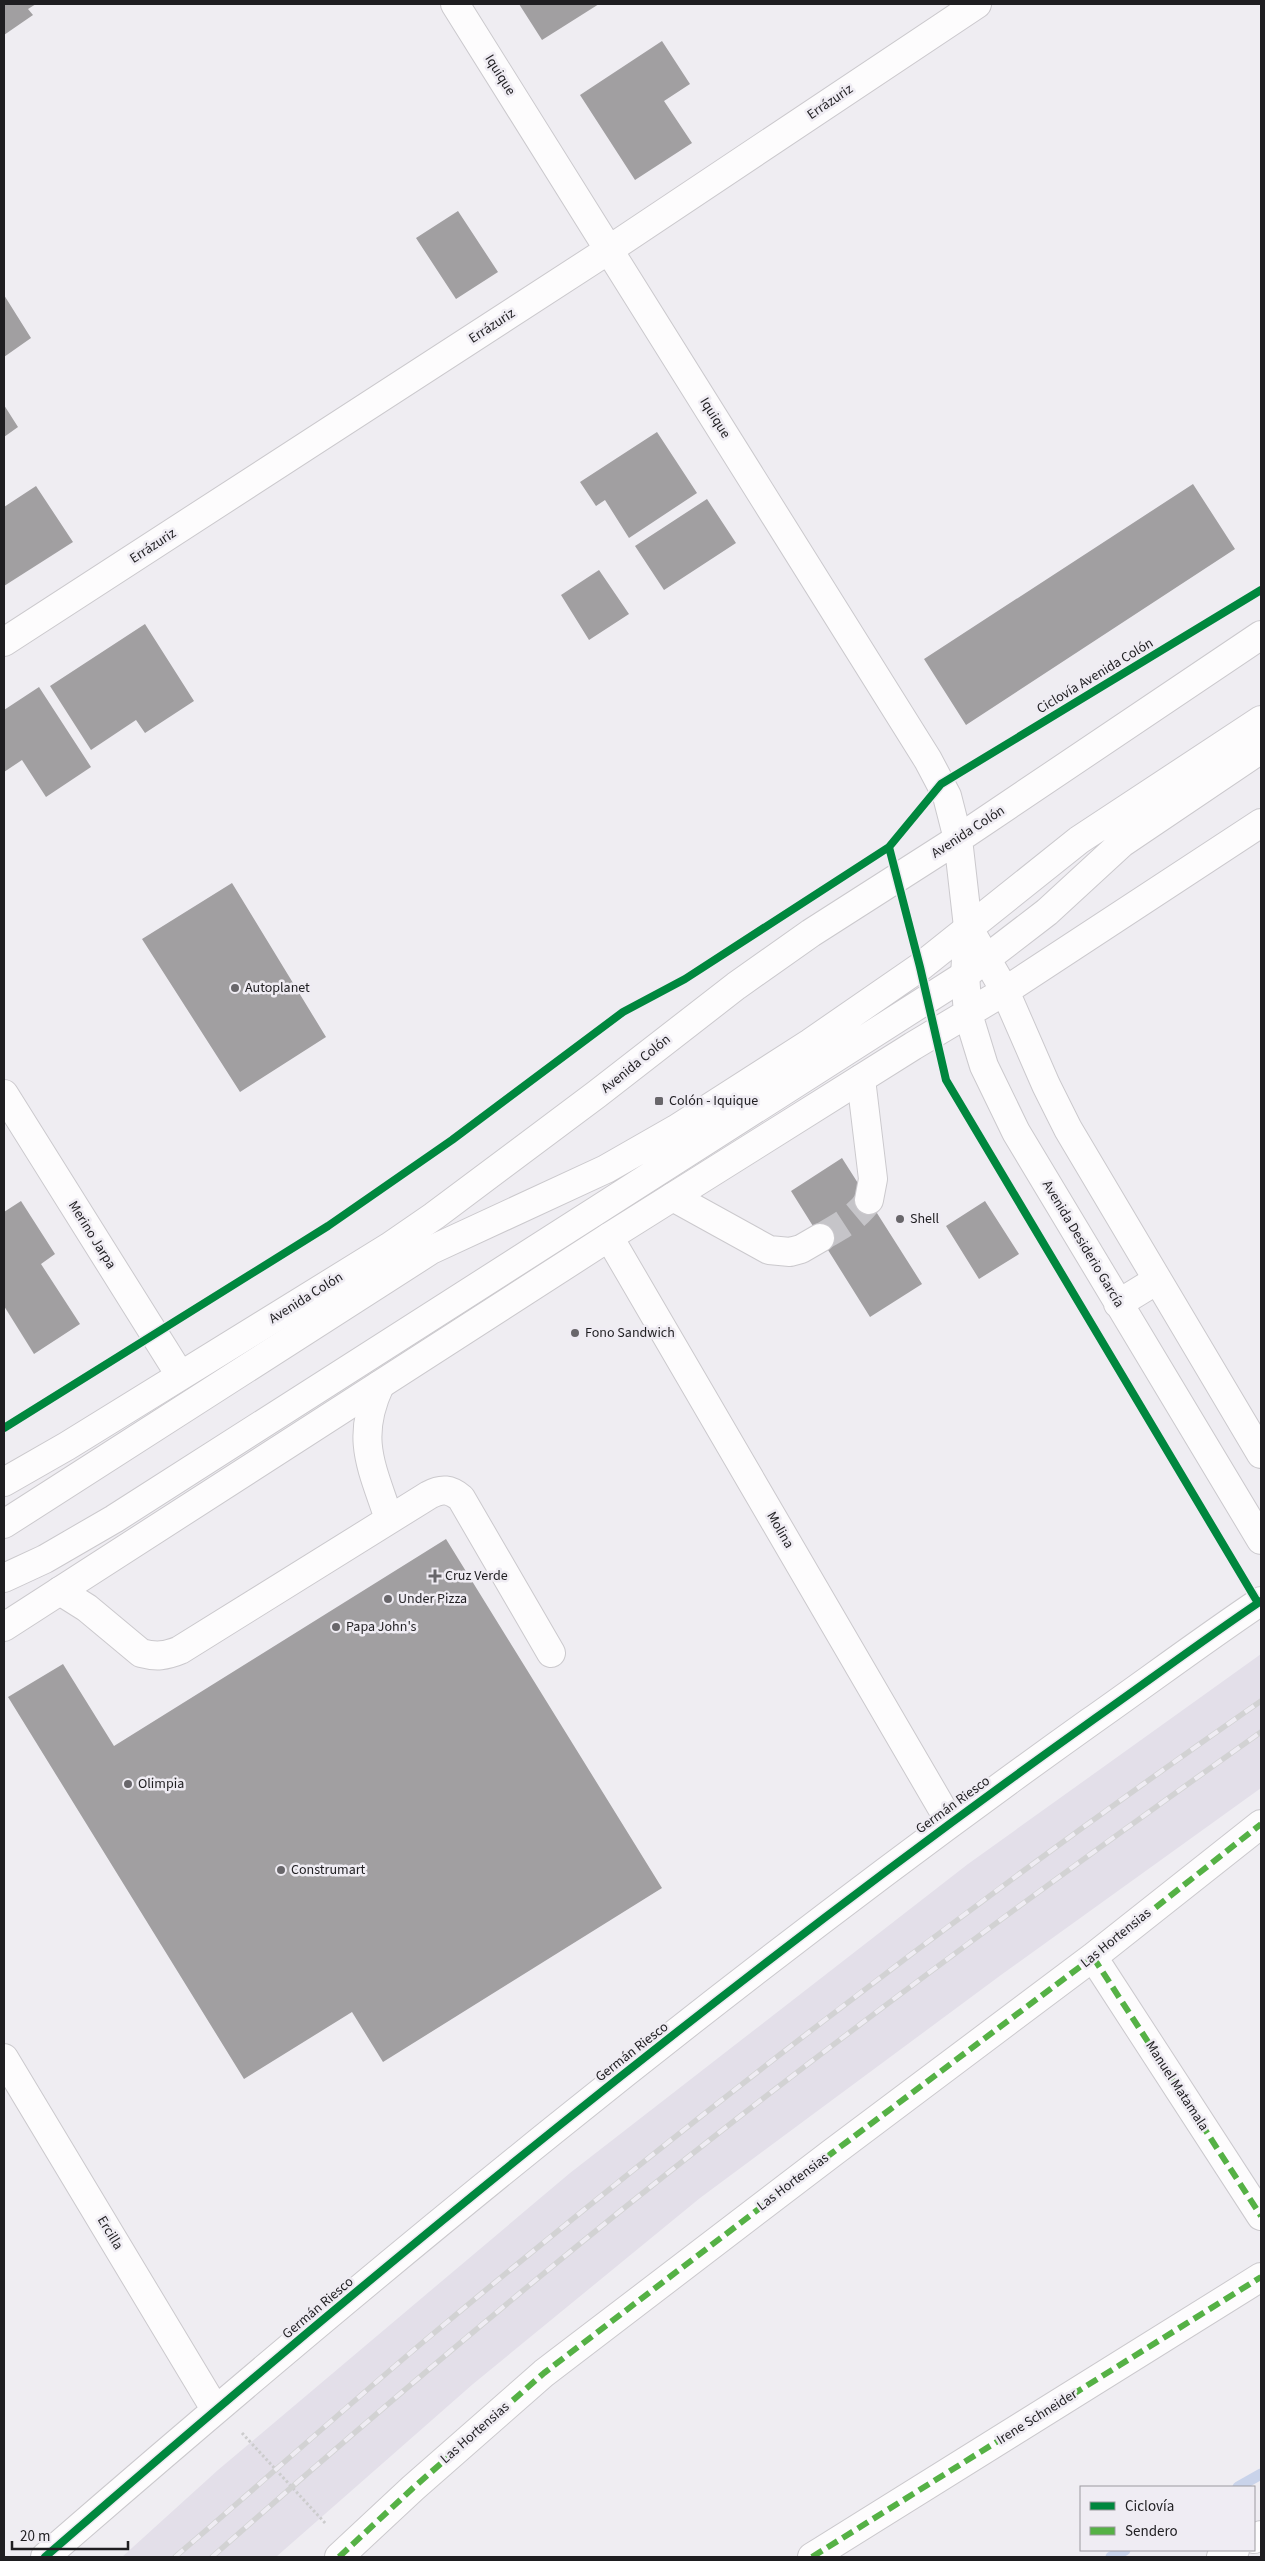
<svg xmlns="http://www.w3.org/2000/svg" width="1265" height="2561" font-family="'Source Sans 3',sans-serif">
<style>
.built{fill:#e3dfe9}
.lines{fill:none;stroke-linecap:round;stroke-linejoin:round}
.stream{stroke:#c9d3ea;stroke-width:11}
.building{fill:#a19fa1}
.minor-tunnel{stroke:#c5c4c8;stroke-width:28;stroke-dasharray:28 14;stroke-linecap:butt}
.minor-casing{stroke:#cbc9cd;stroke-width:30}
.major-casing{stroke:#cbc9cd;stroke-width:30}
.path{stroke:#cccccd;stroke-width:3;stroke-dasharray:2.5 2.5;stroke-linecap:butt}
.minor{stroke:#fdfcfd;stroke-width:28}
.major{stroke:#fdfcfd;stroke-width:28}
.rail-casing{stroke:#d2d2d3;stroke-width:5.5}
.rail{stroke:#efecf3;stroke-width:4;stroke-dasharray:11;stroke-linecap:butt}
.quiet{stroke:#55b145;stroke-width:6;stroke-dasharray:12 6;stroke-linecap:butt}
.cycleway-casing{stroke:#efecf3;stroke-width:11}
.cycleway{stroke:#00873e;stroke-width:8}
.poi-dot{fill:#68666a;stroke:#efecf3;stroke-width:2}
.labels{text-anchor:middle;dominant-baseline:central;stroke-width:5;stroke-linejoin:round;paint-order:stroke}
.street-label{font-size:14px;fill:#1f1e21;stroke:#efecf3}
.poi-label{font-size:14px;fill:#1f1e21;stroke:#efecf3;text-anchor:start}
</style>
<rect width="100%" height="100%" fill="#efedf2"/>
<path class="built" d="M1261,1654V1788L1001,1975L700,2198L473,2384L276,2557H122L218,2470L570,2173L968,1864Z"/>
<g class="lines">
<path class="stream" d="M1238,2487L1261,2474
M1111,2557L1125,2550"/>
</g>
<path class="building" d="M4,4H36L28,9L33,15L4,35Z
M519,4H599L542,40Z
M662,41L690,84L664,101L692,143L635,180L580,95Z
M458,211L498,272L456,299L416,238Z
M4,295L31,338L4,357Z
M4,405L18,427L4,437Z
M657,432L697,493L629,538L605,500L596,506L580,482Z
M1193,484L1235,549L966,725L924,659Z
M36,486L73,542L4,586V507Z
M707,499L736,543L664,590L635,546Z
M599,570L629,614L589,640L561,595Z
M145,624L194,701L145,733L136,720L91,750L50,686Z
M39,687L91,767L46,797L22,760L4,772V710Z
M232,883L326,1037L240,1092L142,939Z
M842,1158L922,1284L870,1317L791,1191Z
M21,1201L55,1254L41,1264L80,1324L34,1354L4,1306V1212Z
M985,1201L1019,1254L979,1279L946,1226Z
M446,1539L662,1888L383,2062L352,2012L244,2079L8,1697L63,1664L114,1746Z"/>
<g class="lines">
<path class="minor-tunnel" d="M820,1238C838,1227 857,1218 869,1200"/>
<g class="minor-casing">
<path id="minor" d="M455,4L928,760L947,796L958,839
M4,642L610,249L977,4
M861,1079L873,1179L869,1200
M4,1094L180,1375
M673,1197L769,1250L790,1252L801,1249L820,1238
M609,1237L950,1822
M380,1385C355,1439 372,1467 389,1519
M4,1524L431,1250L606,1169L676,1129L810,1043L920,967L1079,840L1261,720
M4,1578L45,1559L114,1519L965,975L1047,912L1122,843L1261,749
M60,1591L87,1608L141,1653C156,1657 166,1656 180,1650L429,1495C442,1488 450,1489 461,1498L551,1653
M1093,1957L1261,2216
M4,2058L215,2409
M1254,2539L1261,2535
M45,2557C382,2264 727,1981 1090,1722C1147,1682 1203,1640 1261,1601
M339,2557L413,2488L544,2373L832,2153L1093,1957L1261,1824
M812,2557L1261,2277
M1221,2557L1235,2550"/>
</g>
<g class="major-casing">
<path id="major" d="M958,839L968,927L965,975L968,1014L984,1066L1016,1132L1261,1540
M968,927L1005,991L1046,1085L1068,1129L1261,1454
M1118,1304L1157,1280
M4,1482L67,1446L389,1247L434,1216L597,1094L736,986L811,933L958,839L1261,635
M4,1627L609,1237L913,1046L1005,991L1261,823"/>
</g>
<path class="path" d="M242,2433L326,2524"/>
<use href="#minor" class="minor"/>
<use href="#major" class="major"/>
<g class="rail-casing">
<path id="rail" d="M175,2557C258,2486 339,2413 422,2343C692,2117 972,1902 1261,1701
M212,2557C374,2414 541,2272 711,2139C891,1998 1075,1864 1261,1732"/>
</g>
<use href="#rail" class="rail"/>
<path class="quiet" d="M1093,1957L1261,2216
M339,2557L413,2488L544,2373L832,2153L1093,1957L1261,1824
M812,2557L1261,2277"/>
<g class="cycleway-casing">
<path id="cycleway" d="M889,847L920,967L946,1080L1258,1603
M4,1428L328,1226L452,1140L623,1012L685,979L889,847L941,784L1261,590
M45,2557C382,2264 727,1981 1090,1722C1147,1682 1203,1640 1261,1601"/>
</g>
<use href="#cycleway" class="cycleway"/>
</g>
<g class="poi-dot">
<circle cx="235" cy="988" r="5"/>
<rect x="654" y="1096" width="10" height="10" rx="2.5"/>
<circle cx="900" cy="1219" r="5"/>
<circle cx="575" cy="1333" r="5"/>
<path d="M432.5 1568.5h5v5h5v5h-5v5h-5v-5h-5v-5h5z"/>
<circle cx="388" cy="1599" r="5"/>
<circle cx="336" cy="1627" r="5"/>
<circle cx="128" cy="1784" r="5"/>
<circle cx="281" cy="1870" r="5"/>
</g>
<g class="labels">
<g class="street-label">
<text transform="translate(500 75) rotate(58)">Iquique</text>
<text transform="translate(830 102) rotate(-34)">Errázuriz</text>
<text transform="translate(492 326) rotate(-33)">Errázuriz</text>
<text transform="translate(715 418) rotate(58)">Iquique</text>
<text transform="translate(153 546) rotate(-33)">Errázuriz</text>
<text transform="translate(1095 676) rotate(-31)">Ciclovía Avenida Colón</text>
<text transform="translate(968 832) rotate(-33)">Avenida Colón</text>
<text transform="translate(636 1064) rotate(-39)">Avenida Colón</text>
<text transform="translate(92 1235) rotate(58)">Merino Jarpa</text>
<text transform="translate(1083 1244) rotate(59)">Avenida Desiderio García</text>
<text transform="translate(306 1298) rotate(-32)">Avenida Colón</text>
<text transform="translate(780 1530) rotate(60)">Molina</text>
<text transform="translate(953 1805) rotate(-36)">Germán Riesco</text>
<text transform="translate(1116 1938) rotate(-39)">Las Hortensias</text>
<text transform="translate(632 2052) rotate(-38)">Germán Riesco</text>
<text transform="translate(1177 2086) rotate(57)">Manuel Matamala</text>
<text transform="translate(793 2182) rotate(-37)">Las Hortensias</text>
<text transform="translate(110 2233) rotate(59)">Ercilla</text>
<text transform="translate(318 2308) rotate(-40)">Germán Riesco</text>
<text transform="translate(1037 2417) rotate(-32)">Irene Schneider</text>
<text transform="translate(475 2433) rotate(-41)">Las Hortensias</text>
</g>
<g class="poi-label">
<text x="245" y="988">Autoplanet</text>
<text x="669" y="1101">Colón - Iquique</text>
<text x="910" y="1219">Shell</text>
<text x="585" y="1333">Fono Sandwich</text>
<text x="445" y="1576">Cruz Verde</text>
<text x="398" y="1599">Under Pizza</text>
<text x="346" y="1627">Papa John's</text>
<text x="138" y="1784">Olimpia</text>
<text x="291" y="1870">Construmart</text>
</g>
</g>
<rect width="1265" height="2561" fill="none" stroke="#1f1e21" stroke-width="10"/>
<rect x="1080" y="2486" width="175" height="65" fill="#efecf3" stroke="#9c9a9f"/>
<rect x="1090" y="2502" width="25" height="8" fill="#00873e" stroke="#9c9a9f"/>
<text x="1125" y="2511" font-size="15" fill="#1f1e21">Ciclovía</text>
<rect x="1090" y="2527" width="25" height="8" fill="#55b145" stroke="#9c9a9f"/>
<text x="1125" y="2536" font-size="15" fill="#1f1e21">Sendero</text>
<path d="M12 2541v8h116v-8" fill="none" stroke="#1f1e21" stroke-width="2.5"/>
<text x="20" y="2541" font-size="15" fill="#1f1e21" stroke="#efecf3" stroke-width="4" paint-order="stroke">20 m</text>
</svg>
